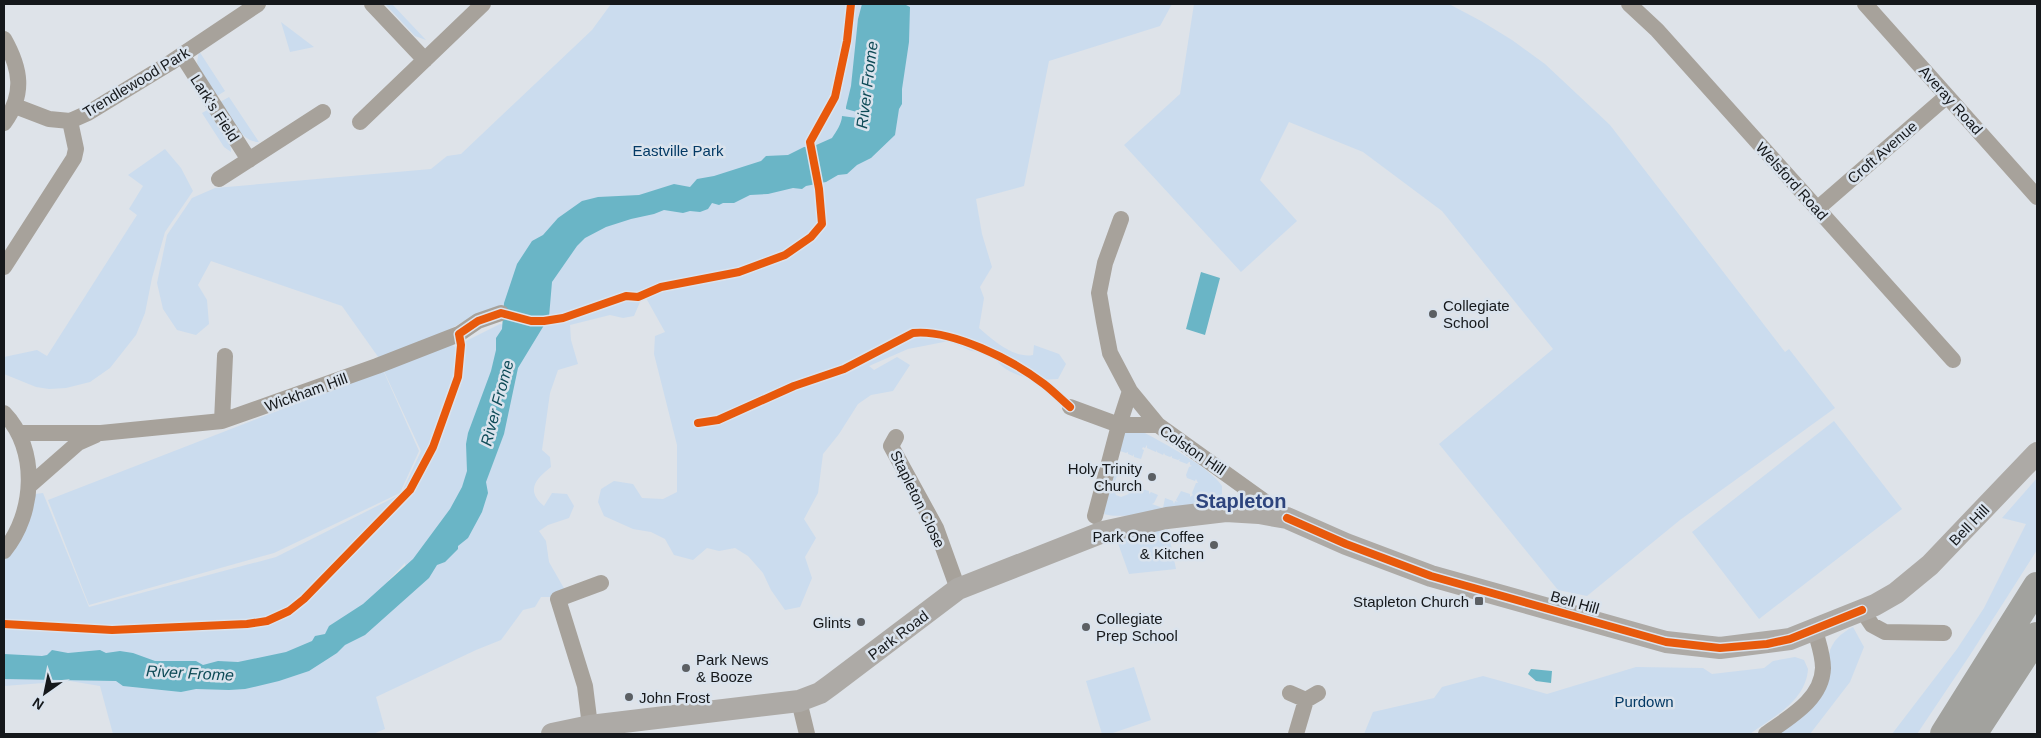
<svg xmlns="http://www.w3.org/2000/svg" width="2041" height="738" font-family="Helvetica,sans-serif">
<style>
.green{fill:#cbdcee;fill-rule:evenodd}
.water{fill:#6ab5c6}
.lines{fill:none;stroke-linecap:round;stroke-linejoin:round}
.minor{stroke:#a7a29b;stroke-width:16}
.secondary{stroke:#adaaa6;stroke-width:22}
.motorway{stroke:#a2a29e;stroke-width:28}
.cycleway-casing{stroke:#dae3ed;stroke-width:11}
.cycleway{stroke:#e8590c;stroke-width:8}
.poi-dot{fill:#5b5f63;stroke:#dae3ed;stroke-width:2}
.labels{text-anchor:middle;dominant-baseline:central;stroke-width:5;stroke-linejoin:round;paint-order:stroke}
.street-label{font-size:15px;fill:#15181b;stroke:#dae3ed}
.park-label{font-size:15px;fill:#043a65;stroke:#dae3ed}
.poi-label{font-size:15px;fill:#15181b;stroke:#dae3ed;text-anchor:start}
.water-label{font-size:16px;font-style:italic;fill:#0e4b57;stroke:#dae3ed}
.district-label{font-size:20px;font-weight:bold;fill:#2d447d;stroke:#dae3ed}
</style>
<rect width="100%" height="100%" fill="#dee3e9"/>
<path class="green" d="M385,4H392L426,40L415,36Z
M611,4H1172L1160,26L1049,61L1024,186L976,199L982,234L992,267L980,287L984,298L979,328C993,340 1014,359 1033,355L1034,345L1059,354L1066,364L1058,379C1033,381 1005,377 991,353L971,351L949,341L908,349L869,366L874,370L897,357L910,365L893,391L871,395L858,404L839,434L823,454L818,493L804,519L816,538L805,557L812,578L800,607L785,610L771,590L763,573L748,556L735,548L719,551L707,548L693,560L674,555L665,539L651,532L633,529L604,516L598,502L601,489L614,481L633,484L642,498L663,499L677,492V445L654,354L655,336L665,332L646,298L640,294V302L634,316L623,318L610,315L570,325L571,340L578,364L558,370L550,393L542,450L550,457L551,467C536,479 525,490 544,506L552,493L567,494L574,506L569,518L548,525L539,531L546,541L549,562L565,590L554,597H541L535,607L523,610L501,640L476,650L376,697L385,729L373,734H113L100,686L70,681L4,686V560L21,540L35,494L43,493L89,607L276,557L401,494L421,451L383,369L386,368L342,306L211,261L198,285L207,300L209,324L196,335L177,330L163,309L157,283L167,235L192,198L215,188L431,169L447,156L461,154L592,30ZM506,307V325L500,324L454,347L448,330L468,319ZM405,563L408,578L388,581Z
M1194,4H1449L1481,21L1512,40L1545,64L1610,125L1785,352L1789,349L1835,408L1680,520L1587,596L1558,590L1439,444L1553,349L1442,211L1363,152L1289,122L1260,180L1297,221L1241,272L1124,145L1180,94Z
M281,22L314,47L290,52Z
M199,51L225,91L217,96L198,67L197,62Z
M229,97L259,142C240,142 230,116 220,102Z
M209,109L230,140L231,152L224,147L202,113Z
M165,149L181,168L193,191L165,232L152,278L145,313L136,335L110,368L90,382L66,388L49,389L36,387L4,374V357L37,350L47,356L137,215L129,209L143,186L128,175Z
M383,370L419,451L400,493L274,553L89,605L48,500Z
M1834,421L1902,509L1759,619L1692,532Z
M1139,430C1160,441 1210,467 1222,486V494C1205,507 1124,521 1104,514L1114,466L1120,468L1112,489H1114L1116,495L1121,497L1129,494L1128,492L1132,481H1134L1132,487L1134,486L1141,488V490L1142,489L1149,491V494L1151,492L1158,495L1154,503L1152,504L1163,508L1165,498L1173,501L1174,504L1175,501L1178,502L1176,500L1181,491L1190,494V497L1193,495L1192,493L1196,483H1198L1196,479L1195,481L1187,478L1186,475L1189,467L1192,466L1190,465V462H1189L1187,464L1179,461L1180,459L1178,460L1172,458V456L1170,457L1165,455L1164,453L1163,455L1157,452V450L1156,452L1147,448V445L1145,448L1143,447L1142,449L1144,450L1141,459L1134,457V454L1133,456L1128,454V452L1126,453L1120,451L1118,434Z
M2037,478V550L1970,655L1917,734H1892L1957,649L1984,608L2026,524L2002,518Z
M1167,526L1176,569L1129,574L1115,535Z
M1853,627L1864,647L1850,682L1810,734H1778L1782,732L1829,654C1832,641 1841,633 1853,627Z
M1795,657L1804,660L1808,669C1806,701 1773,717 1750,734H1364L1373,712L1434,698L1442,687L1483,676L1547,694L1636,667L1703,668L1712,674L1764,668L1773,661Z
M1134,667L1151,720L1110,734H1102L1086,681Z"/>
<path class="water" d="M862,4H904L910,7L909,42L902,89V104L899,109L895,135L871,158L857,165L847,174L838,175L826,182L806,186L802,189L793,188L768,194L750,195L734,203H723L719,205L712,203L708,209L700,212L690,211L683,213L664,210L654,214L631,219L606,227L585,238L577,246L552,282L549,317L518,368L504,434L486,482L488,493L482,512L468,538L458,546V549L445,562L437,565L429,578L365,635L345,645L337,653L309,671L279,681L245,689L229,690L196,689L181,692L123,686L116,681L4,679V654L42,656L47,655L52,650L68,653L100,650L106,653L120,651L133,653L155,661H196L203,665L218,661L238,662L286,652L312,641L315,636L325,634L329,626L363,604L413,559L450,509L462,487L467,471L466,444L468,433L491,371L496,350V338L502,329L504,303L517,264L532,241L543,235L558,218L582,201L598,197L639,195L674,184L690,187L697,179L714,176L761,161L766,156L788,155L804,147L814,146L832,138C836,132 842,123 842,116L857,118V112L846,109V107L851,86L858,19Z
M1201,272L1220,278L1205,335L1186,329Z
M1531,669L1552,671L1551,683L1536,681L1528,674Z"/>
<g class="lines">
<path class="minor" d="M372,4L425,60
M1629,4L1657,30L1953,360
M1865,4L2037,197
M4,39C21,69 25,94 4,123
M182,55L249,160
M15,106L49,119L70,121L88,113L170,63L258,4
M360,122L483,4
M219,179L323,112
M1817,209L1947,96
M1121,219L1105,263L1099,293L1104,322L1110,353L1130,391L1158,425
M4,267L74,158L76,149L70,121
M1070,407L1119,425L1130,391
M4,413C39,449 35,514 4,551
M222,421L225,356
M18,433H101L222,421L377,366L459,334L478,321L501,313
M896,437L891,446L936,528L958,589
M29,486L78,443L96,435
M1095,516L1119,425H1158L1286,517
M1862,610L1872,625L1885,632L1944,633
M1290,693L1306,700L1318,693
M799,701L807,734
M590,726L585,686L558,599L601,583
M1296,734L1306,700
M1766,734C1788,718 1822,700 1823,668C1823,655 1818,642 1815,630"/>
<path class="secondary" d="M552,734L590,726L799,701L820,693L831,685L958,589L1103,532L1167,518L1226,511L1259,513L1287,518L1346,544L1431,576L1666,642L1720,648L1790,639L1875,605L1896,593L1930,565L2037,453"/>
<path class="motorway" d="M1944,734L2037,586
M1973,734L2037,636"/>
<g class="cycleway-casing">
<path id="cycleway" d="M698,423L718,420L794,386L844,369L913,333C951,329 1013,360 1044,384C1053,391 1061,399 1070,407
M1287,518L1346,544L1431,576L1666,642L1720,648L1767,644L1790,639L1862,610
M4,624L112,630L247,624L267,621L289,611L304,599L410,490L433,447L458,377L461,345L459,334L478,321L501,313L531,321H544L563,318L626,296L638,297L661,287L739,272L785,255L811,237L822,224L819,189L810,142L835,97L847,41L851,4"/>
</g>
<use href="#cycleway" class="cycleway"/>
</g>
<g class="poi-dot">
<circle cx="1433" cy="314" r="5"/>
<circle cx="1152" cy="477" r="5"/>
<circle cx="1214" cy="545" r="5"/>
<rect x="1474" y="596" width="10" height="10" rx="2.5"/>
<circle cx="861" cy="622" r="5"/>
<circle cx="1086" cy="627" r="5"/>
<circle cx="686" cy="668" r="5"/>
<circle cx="629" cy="697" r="5"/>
</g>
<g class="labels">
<g class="street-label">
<text transform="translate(136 82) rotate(-31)">Trendlewood Park</text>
<text transform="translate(1951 100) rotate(48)">Averay Road</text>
<text transform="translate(215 108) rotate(57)">Lark's Field</text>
<text transform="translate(1882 152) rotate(-41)">Croft Avenue</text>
<text transform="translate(1792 181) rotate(48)">Welsford Road</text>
<text transform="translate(306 392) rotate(-20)">Wickham Hill</text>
<text transform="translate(1193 450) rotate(34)">Colston Hill</text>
<text transform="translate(918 499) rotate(64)">Stapleton Close</text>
<text transform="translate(1969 525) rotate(-46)">Bell Hill</text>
<text transform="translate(1575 602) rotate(16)">Bell Hill</text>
<text transform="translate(898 635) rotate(-37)">Park Road</text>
</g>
<g class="park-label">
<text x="678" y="150">Eastville Park</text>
<text x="1644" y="701">Purdown</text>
</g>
<g class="poi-label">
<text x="1443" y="305">Collegiate<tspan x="1443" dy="17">School</tspan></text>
<text x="1142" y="468" text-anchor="end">Holy Trinity<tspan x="1142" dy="17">Church</tspan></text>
<text x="1204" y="536" text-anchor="end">Park One Coffee<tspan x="1204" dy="17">&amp; Kitchen</tspan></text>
<text x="1469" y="601" text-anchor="end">Stapleton Church</text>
<text x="1096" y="618">Collegiate<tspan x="1096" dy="17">Prep School</tspan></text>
<text x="851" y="622" text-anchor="end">Glints</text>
<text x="696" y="659">Park News<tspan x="696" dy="17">&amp; Booze</tspan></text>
<text x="639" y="697">John Frost</text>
</g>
<g class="water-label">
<text transform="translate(867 85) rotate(-83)">River Frome</text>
<text transform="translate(497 403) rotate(-75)">River Frome</text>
<text transform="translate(190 673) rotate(3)">River Frome</text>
</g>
<g class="district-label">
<text x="1241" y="501">Stapleton</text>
</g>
</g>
<rect width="2041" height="738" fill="none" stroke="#15181b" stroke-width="10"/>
<g transform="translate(45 693) rotate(213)" stroke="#dae3ed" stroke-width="4" paint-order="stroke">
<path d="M0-4L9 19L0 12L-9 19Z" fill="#15181b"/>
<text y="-8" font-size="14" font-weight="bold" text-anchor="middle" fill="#15181b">N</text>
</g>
</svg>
